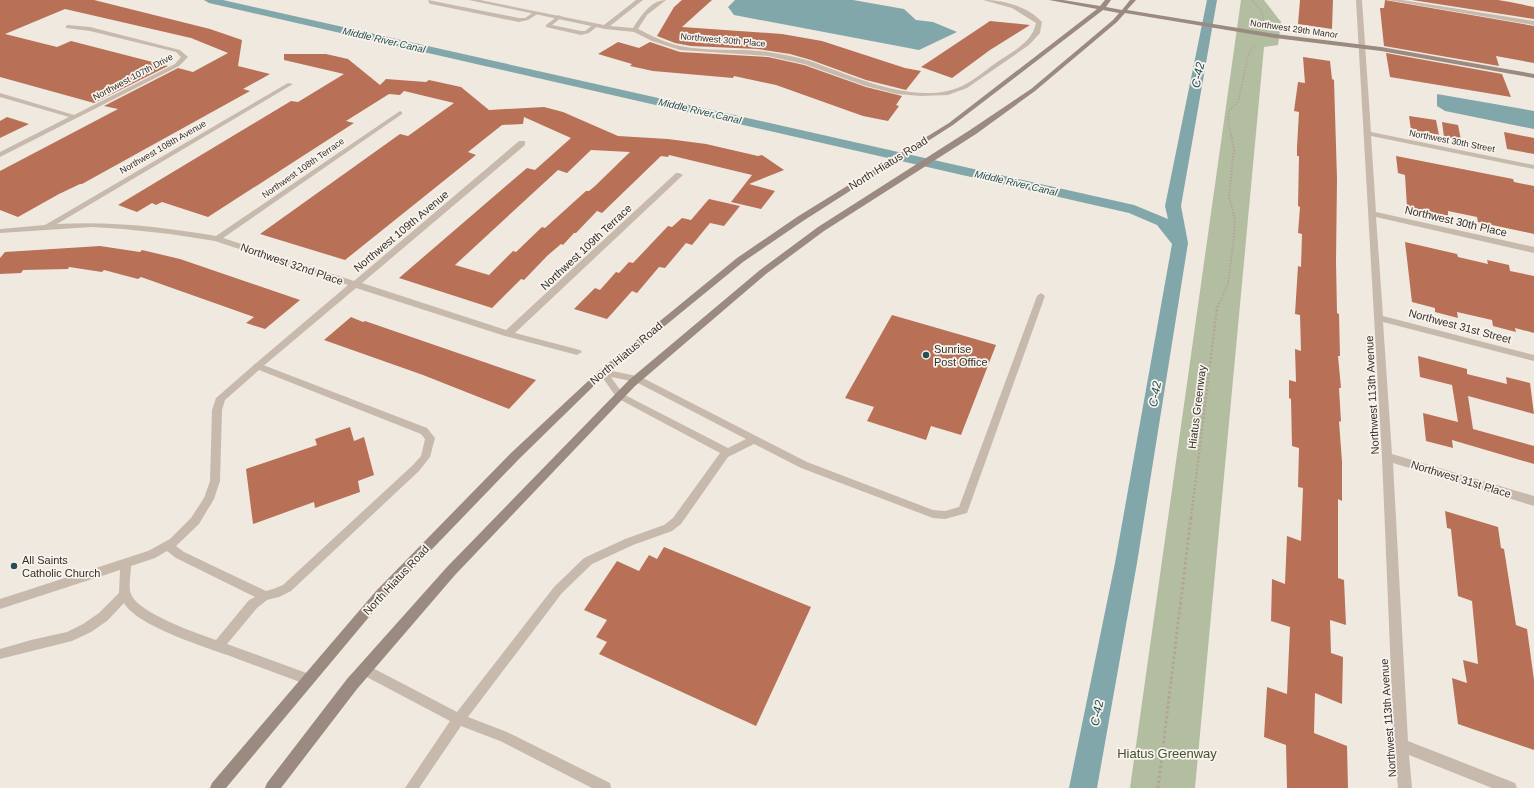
<svg xmlns="http://www.w3.org/2000/svg" width="1534" height="788" font-family="Helvetica,sans-serif">
<style>
.green{fill:#b3bea1}
.water{fill:#82a7aa}
.lines{fill:none;stroke-linecap:round;stroke-linejoin:round}
.canal{fill:#82a7aa;fill-rule:evenodd}
.building{fill:#b87156;fill-rule:evenodd}
.path-far3{stroke:#b3a497;stroke-width:1.5;stroke-dasharray:1.5 1.5;stroke-linecap:butt}
.path-far2{stroke:#b3a497;stroke-width:2;stroke-dasharray:1.5 1.5;stroke-linecap:butt}
.path-far1{stroke:#b3a497;stroke-width:2.5;stroke-dasharray:2 2;stroke-linecap:butt}
.path{stroke:#b3a497;stroke-width:3;stroke-dasharray:2.5 2.5;stroke-linecap:butt}
.lane{fill:#c7baad;fill-rule:evenodd}
.street{fill:#c7baad;fill-rule:evenodd}
.secondary{fill:#9b8a7f;fill-rule:evenodd}
.poi-dot{fill:#254f53;stroke:#f8f3ec;stroke-width:1.5}
.labels{text-anchor:middle;dominant-baseline:central;stroke-width:3.5;stroke-linejoin:round;paint-order:stroke}
.far-street-label{font-size:9px;fill:#362f2b;stroke:#f8f3ec}
.far-water-label{font-size:10px;font-style:italic;fill:#254f53;stroke:#f8f3ec}
.street-label{font-size:11px;fill:#362f2b;stroke:#f8f3ec}
.poi-label{font-size:11px;fill:#362f2b;stroke:#f8f3ec;text-anchor:start}
.water-label{font-size:12px;font-style:italic;fill:#254f53;stroke:#f8f3ec}
.near-park-label{font-size:13px;fill:#455231;stroke:#f8f3ec}
</style>
<rect width="100%" height="100%" fill="#f0e9e0"/>
<path class="green" d="M1241,0H1264L1281,22L1278,45L1264,47L1195,788H1130Z"/>
<path class="water" d="M735,0H853L904,9L916,20L933,22L957,32L919,50L734,15L728,7Z
M1437,94L1534,111V129L1445,111L1437,106Z"/>
<g class="lines">
<path class="canal" d="M204,0H223L1134,205L1168,219L1165,206L1207,0H1217L1181,206L1188,243L1137,563L1097,788H1069L1115,563L1172,244L1157,225L1129,213L209,3Z"/>
</g>
<path class="building" d="M0,0H94L210,29L242,40L238,66L270,74L243,89L250,91L82,184H80L59,194L18,217L0,210V171L118,109L104,106L178,68L193,72L228,53L191,38L65,9L5,34L57,47L71,41L168,66L94,103L0,77Z
M682,0H712L682,27L782,34L822,41L905,68L921,71L906,90L866,80L811,60L790,54L757,49L691,46L675,43L657,36L674,7Z
M1300,0H1333L1332,29L1298,24Z
M1385,0L1534,26V63L1496,56L1499,66L1384,46L1380,8H1384Z
M1412,0H1498L1510,2L1534,7V19Z
M990,21L1030,25L990,50L952,78L921,67Z
M618,42L639,48L650,42L680,52L768,57L804,65L866,87L902,96L896,105L899,106L888,121L863,116L776,85L734,76L733,78L653,71L630,66L632,64L598,54Z
M1386,53L1502,74L1511,97L1390,77Z
M284,54H326L348,59L380,85L386,79L426,82L429,80L461,87L489,110L544,107L563,112L618,136L668,139L706,144L758,156L762,155L784,170L749,184L775,191L761,209L731,202L752,175L669,155L668,157L661,156L602,213L597,211L576,233H574L563,245L561,244L547,256L524,280L521,279L492,308L399,278L527,168L535,170L571,138L524,117L523,124L502,125L468,152L476,155L345,260L260,234L400,134L408,136L454,103L404,91L400,95L389,94L346,121L354,123L208,217L162,202L156,205L152,203L137,212L118,205L291,101L298,102L344,74L284,60ZM591,150L630,152L595,186L589,191H586L545,228L542,227L516,252L513,251L489,275L455,265L558,170L567,173Z
M1303,57L1330,61L1332,79L1334,80L1337,179L1336,262L1337,313L1339,314L1340,356H1338L1341,388H1339L1341,422L1339,421L1342,462V501L1338,499V578L1344,580L1346,625L1330,620L1331,653L1343,657L1342,704L1315,693L1314,733L1347,746L1348,788H1287L1286,745L1264,737L1267,687L1287,694L1290,627L1271,621L1272,579L1285,584L1287,536L1301,541L1303,488L1298,487L1299,448L1292,446L1291,399L1289,398V380L1296,382L1295,349L1301,351L1300,315L1295,314L1298,266L1301,267L1302,234L1298,233L1300,207L1298,206L1299,156H1297V147L1299,112L1294,111L1298,82L1305,83Z
M1409,116L1436,120L1439,135L1411,130Z
M7,117L29,124L0,138V121Z
M1442,122L1458,125L1461,140L1444,137Z
M1504,132L1534,138V154L1507,149Z
M1396,156L1513,179L1514,182L1534,186V234L1478,222L1477,217L1448,211V216L1407,207L1405,175L1398,173Z
M709,199L740,206L724,226L710,223L692,245L686,243L665,268L659,267L637,293L632,291L607,319L574,309L595,288L600,290L616,272L619,273L629,262L633,263L668,226L672,227L682,218L691,220Z
M1405,242L1457,254L1458,257L1488,264L1487,260L1509,265L1510,271L1534,276V333L1515,328L1516,332L1493,326L1492,320L1457,312L1458,318L1435,312V308L1412,302Z
M100,246L140,252L142,250L180,259L300,300L265,329L246,323L254,317L141,277L138,279L104,270L102,272L69,267L68,269L23,270L21,273L0,274V258L5,252Z
M892,315L996,345L961,435L931,426L926,440L867,421L874,407L845,398Z
M351,317L363,322L365,321L536,380L509,409L423,375L324,340Z
M1418,356L1467,369V374L1507,384L1506,377L1530,383L1534,414L1468,396L1473,429L1534,446V464L1452,440L1453,448L1426,441L1423,413L1458,422L1452,385L1420,377Z
M350,427L354,441L364,437L374,475L358,481L360,492L315,508L314,502L253,524L246,469L317,445L315,439Z
M1445,511L1498,527L1501,548L1504,549L1516,625L1527,629L1534,680V750L1458,724L1452,678L1467,683L1463,660L1478,664L1472,601L1458,596L1451,529L1447,528Z
M664,547L811,607L756,726L599,654L607,642L596,637L607,620L584,610L617,561L639,571L649,555L657,559Z"/>
<g class="lines">
<path class="path-far3" d="M1252,0L1262,12L1264,23
M1231,135L1228,122L1229,111L1238,102L1248,56L1251,49L1257,45"/>
<path class="path-far2" d="M1219,304L1228,284L1234,236L1235,220L1229,196L1234,149L1231,134"/>
<path class="path-far1" d="M1191,518L1217,308L1219,303"/>
<path class="path" d="M1158,788L1191,517"/>
<path class="lane" d="M428,0L519,18H525L534,12L539,13L528,20L519,22L431,4L429,3Z
M559,15L562,17L552,25L581,31H585L594,24L599,25L589,33L581,35L546,27V25Z
M1041,293L1045,296L967,513L945,519L933,518L801,468L754,444L728,457L681,524L672,531L633,545L592,564L562,593L468,717L507,732L610,783L611,788H592L500,741L461,726L419,788H405L450,721L361,674L359,670L361,666L365,664L369,666L457,712L554,587L584,558L625,539L664,525L673,518L720,453L617,398L600,374L599,372L600,370L603,369L641,377L807,462L933,510L945,511L959,507L1037,296ZM611,377L636,382L746,439L728,448L623,394Z
M258,363L427,428L435,438L430,457L419,471L291,591L279,597L267,600L257,608L227,644L312,675L314,679L312,683L308,685C282,675 256,666 230,656C205,647 137,626 124,603L107,621L91,632L72,641L0,659V649L31,640L67,632L83,624L99,613L119,593L120,570L0,609V599L148,551L170,539L191,518L204,498L210,481L212,410L216,398L255,364ZM259,370L421,434L425,439L421,456L413,465L283,585L273,589L266,591L184,552L176,546L199,524L214,499L220,481L222,410L225,400ZM167,551L176,558L255,597L249,600L216,640C196,633 138,613 131,594C128,586 131,574 131,566L155,558Z"/>
<path class="street" d="M469,0H480L604,25L636,0H643L610,26L633,28C641,16 651,0 666,0L647,15L638,29C652,36 666,43 680,46C709,52 739,48 768,52C782,54 797,57 810,61C853,76 917,107 962,86C975,80 988,68 1000,60C1015,50 1032,42 1036,23L1012,8L983,0C1004,0 1027,6 1042,22L1040,33L1029,45L967,88L948,95L921,96L897,94L866,86L804,64L768,56L680,50L652,41L634,32L605,29Z
M1356,0H1362L1371,132L1534,165V169L1371,136L1376,212L1534,247V253L1376,217L1383,316L1534,355V361L1383,322L1392,454L1534,496V506L1393,463L1408,741L1515,783L1517,788H1492L1409,755L1412,788H1398L1394,745L1382,457Z
M1388,0H1402L1534,21V25Z
M68,25L90,27L180,50L188,57L179,66L0,157V152L69,117L0,97V93L74,115L175,64L181,57L176,52L90,31L66,28V26Z
M288,83L293,84L57,224C111,221 163,227 216,236L400,111L402,112V114L223,238L354,281L519,141H525V145L362,283L506,330L676,173H679L683,175L515,333L580,350L582,352L577,355L505,336L356,288L261,368H255L253,366L255,364L348,285L215,241L170,234L123,229L92,227L0,233V229L45,225Z"/>
<path class="secondary" d="M1049,0H1063L1100,6L1105,0H1111L1106,7L1122,10L1130,0H1136L1127,10L1275,34L1381,47L1534,74V78L1381,51L1275,38L1125,13L1117,22L1035,91L976,134L824,231L766,274L635,386L455,575L357,689L281,788H265L267,783L347,679L447,567L629,380L760,270L818,227L970,130L1031,89L1113,20L1119,13L1103,10L953,125L803,221L743,262L606,374L519,459L384,599L226,788H210L212,783L376,591L511,453L600,370L737,258L797,217L949,123L1097,9Z"/>
</g>
<g class="poi-dot">
<circle cx="926" cy="355" r="4"/>
<circle cx="14" cy="566" r="4"/>
</g>
<g class="labels">
<g class="far-street-label">
<text transform="translate(1294 29) rotate(8)">Northwest 29th Manor</text>
<text transform="translate(723 40) rotate(5)">Northwest 30th Place</text>
<text transform="translate(133 77) rotate(-28)">Northwest 107th Drive</text>
<text transform="translate(1452 141) rotate(11)">Northwest 30th Street</text>
<text transform="translate(163 147) rotate(-30)">Northwest 108th Avenue</text>
<text transform="translate(303 168) rotate(-35)">Northwest 108th Terrace</text>
</g>
<g class="far-water-label">
<text transform="translate(384 40) rotate(13)">Middle River Canal</text>
<text transform="translate(700 111) rotate(13)">Middle River Canal</text>
<text transform="translate(1016 183) rotate(13)">Middle River Canal</text>
</g>
<g class="street-label">
<text transform="translate(888 163) rotate(-32)">North Hiatus Road</text>
<text transform="translate(1456 221) rotate(13)">Northwest 30th Place</text>
<text transform="translate(401 231) rotate(-40)">Northwest 109th Avenue</text>
<text transform="translate(586 247) rotate(-43)">Northwest 109th Terrace</text>
<text transform="translate(292 264) rotate(19)">Northwest 32nd Place</text>
<text transform="translate(1460 326) rotate(15)">Northwest 31st Street</text>
<text transform="translate(626 353) rotate(-40)">North Hiatus Road</text>
<text transform="translate(1372 395) rotate(-93)">Northwest 113th Avenue</text>
<text transform="translate(1197 407) rotate(-83)">Hiatus Greenway</text>
<text transform="translate(1461 479) rotate(17)">Northwest 31st Place</text>
<text transform="translate(396 580) rotate(-47)">North Hiatus Road</text>
<text transform="translate(1388 718) rotate(-94)">Northwest 113th Avenue</text>
</g>
<g class="poi-label">
<text x="934" y="349">Sunrise<tspan x="934" dy="13">Post Office</tspan></text>
<text x="22" y="560">All Saints<tspan x="22" dy="13">Catholic Church</tspan></text>
</g>
<g class="water-label">
<text transform="translate(1198 75) rotate(-79)">C-42</text>
<text transform="translate(1155 394) rotate(-80)">C-42</text>
<text transform="translate(1097 713) rotate(-79)">C-42</text>
</g>
<g class="near-park-label">
<text x="1167" y="753">Hiatus Greenway</text>
</g>
</g>
</svg>
